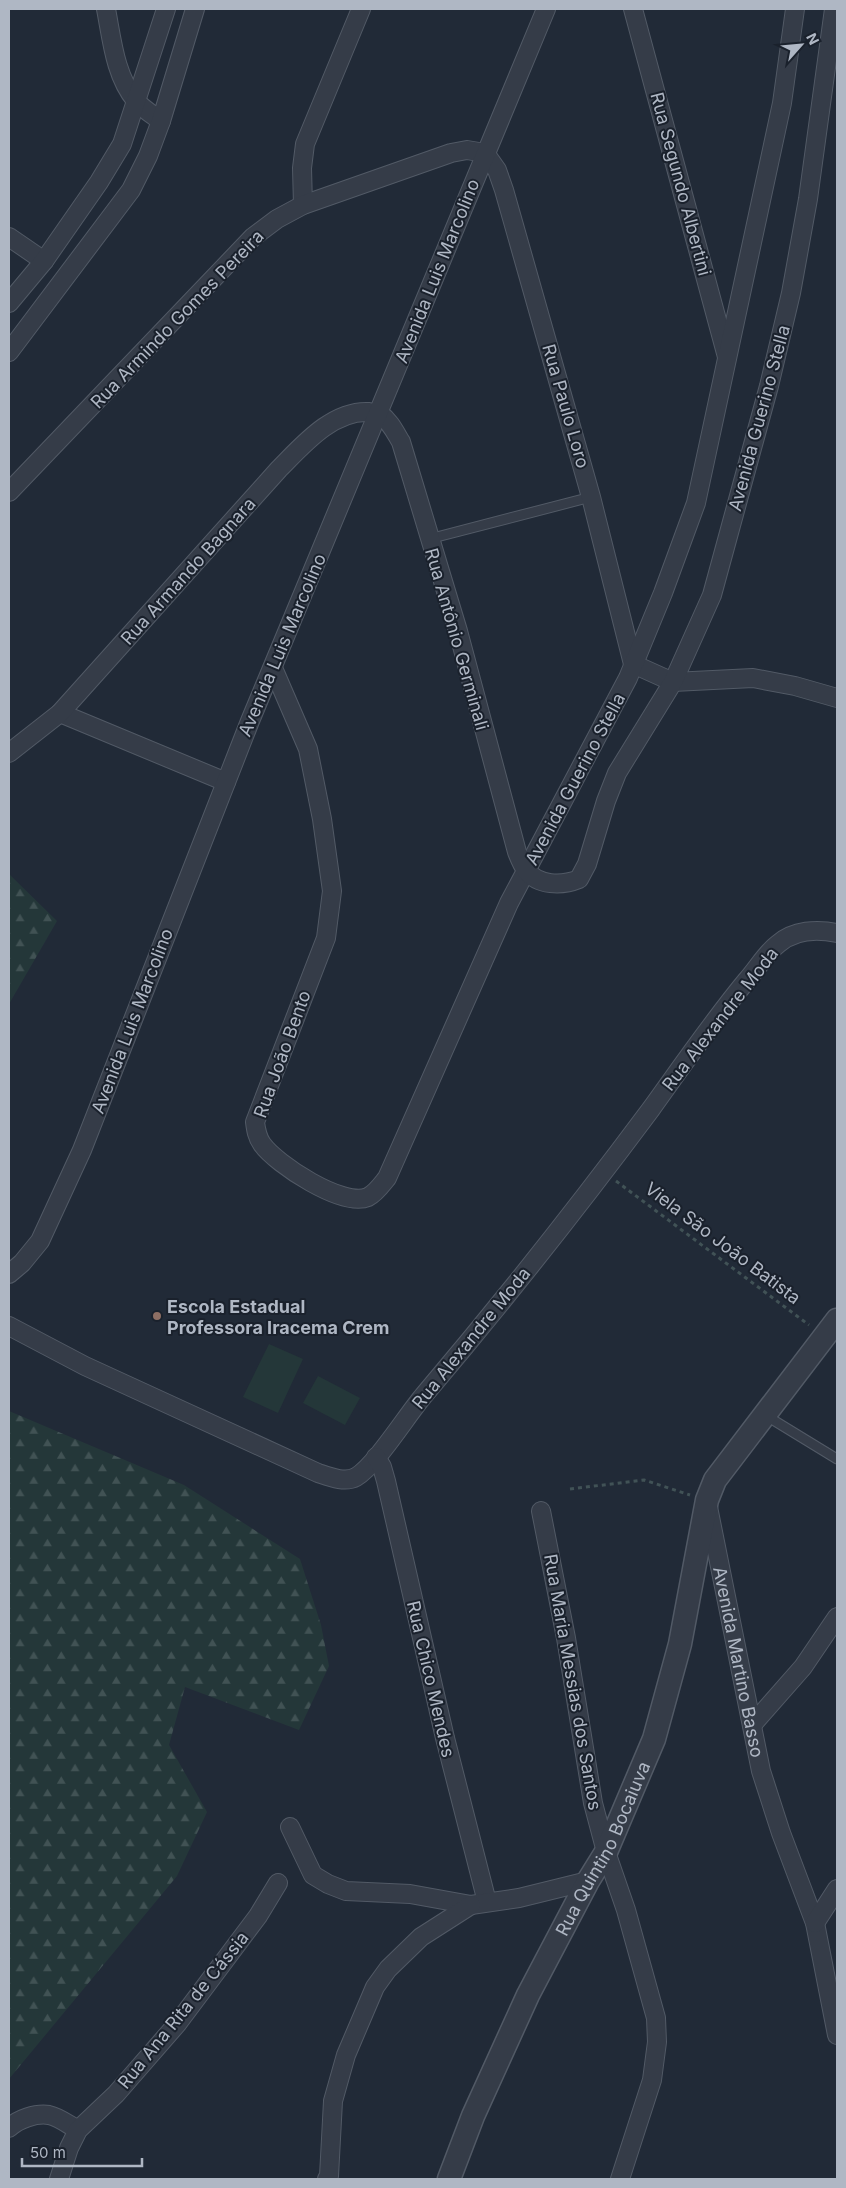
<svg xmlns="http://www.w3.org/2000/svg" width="846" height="2188" font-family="Inter,sans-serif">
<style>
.forest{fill:url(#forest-firs)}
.pitch{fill:#243739}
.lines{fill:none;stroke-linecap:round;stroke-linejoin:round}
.service-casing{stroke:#525a66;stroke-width:11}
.minor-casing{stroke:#525a66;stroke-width:20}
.tertiary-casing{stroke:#525a66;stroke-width:25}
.path{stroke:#415256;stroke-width:3;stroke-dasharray:4 4;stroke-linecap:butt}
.service{stroke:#353c48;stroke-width:9}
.minor{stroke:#353c48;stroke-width:18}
.tertiary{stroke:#353c48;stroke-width:22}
.education-dot{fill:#8d6e63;stroke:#1a212c;stroke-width:2}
.labels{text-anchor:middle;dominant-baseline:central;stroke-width:4;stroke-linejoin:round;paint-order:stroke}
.street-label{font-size:18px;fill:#afb7c4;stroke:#1a212c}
.poi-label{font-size:18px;font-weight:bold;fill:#afb7c4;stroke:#1a212c;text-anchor:start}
</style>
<defs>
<pattern id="forest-firs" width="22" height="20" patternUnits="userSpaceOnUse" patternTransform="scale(1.25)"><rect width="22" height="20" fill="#243739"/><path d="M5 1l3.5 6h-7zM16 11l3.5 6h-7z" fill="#415254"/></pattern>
</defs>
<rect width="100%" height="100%" fill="#212a37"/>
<path class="forest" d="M9,874L57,921L9,1004Z
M9,1411L184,1485L300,1559L321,1625L329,1666L299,1730L185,1687L169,1745L207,1812L177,1876L9,2079Z"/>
<path class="pitch" d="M269,1344L303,1359L278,1413L243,1397Z
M318,1376L360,1398L345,1425L303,1403Z"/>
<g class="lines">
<g class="service-casing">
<path id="service" d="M429,539L591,497
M765,1415L837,1459"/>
</g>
<g class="minor-casing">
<g id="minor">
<path d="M106,9C112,40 115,76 136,101C143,109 153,115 161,121"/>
<path d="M633,9L727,357"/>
<path d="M303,205L302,168L305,144L361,9"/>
<path d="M9,237L44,261"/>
<path d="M9,303L44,261L99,182L122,144L166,9"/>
<path d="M9,352L131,190L148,156L161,121L195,9"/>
<path d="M9,492L253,237L277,219L303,205L451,153L467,150L485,153L497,170L504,190L591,497L633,664L673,682L753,678L795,686L837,698"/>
<path d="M273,668L308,749L322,819L332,891L326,938L255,1122C256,1130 257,1137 262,1144C276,1164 343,1208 368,1197C376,1193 382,1184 387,1178L509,903L628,678L663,593L696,503L782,103L795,9"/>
<path d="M60,713L226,782"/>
<path d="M9,753L60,713L279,469C302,446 332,410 369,412C372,413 377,412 380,414C390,421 395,432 401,442L458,631L517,852C519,857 522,865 526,870C538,886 562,886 579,879L587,864L606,801L617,773L673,682L712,595L769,386L791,293L808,199L834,9"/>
<path d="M9,1274L22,1263L40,1241L82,1150L250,721L546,9"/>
<path d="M9,1326L85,1366L318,1473C330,1477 345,1483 356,1477C376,1465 407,1415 424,1395C503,1302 578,1207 651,1109C682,1066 713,1021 747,980C757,969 766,953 778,944C794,930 817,929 837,933"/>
<path d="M376,1457L382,1467L386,1481L445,1738L487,1902"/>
<path id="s1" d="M708,1507L761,1771L781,1833L815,1923L837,2035"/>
<path d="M541,1511L566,1638L593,1803L606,1852L626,1910L656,2018L657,2042L652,2080L620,2179"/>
<path d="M752,1725L803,1667L837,1617"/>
<path d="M290,1827L313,1875L328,1884L346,1891L410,1894L471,1905L519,1898L588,1881"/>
<path d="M815,1923L837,1889"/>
<path d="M9,2128C18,2119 36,2113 49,2115C59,2117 69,2125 78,2130"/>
<path d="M59,2179L69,2148L78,2130L116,2094L177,2024L258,1916L278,1883"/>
<path d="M327,2179L329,2176L333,2101L346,2055L375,1987L388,1969L421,1937L471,1905"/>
</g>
</g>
<g class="tertiary-casing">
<g id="tertiary">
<path id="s2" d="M449,2179L473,2116L528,1995L588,1881L606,1852L654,1739L680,1644L707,1500L715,1480L837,1320"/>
</g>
</g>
<path class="path" d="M616,1181L809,1325
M570,1489L644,1480L690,1495"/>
<use href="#service" class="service"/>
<use href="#minor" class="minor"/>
<use href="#tertiary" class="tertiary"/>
</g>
<circle class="education-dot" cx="157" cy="1316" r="5"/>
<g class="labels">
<g class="street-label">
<text transform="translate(681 184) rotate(75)">Rua Segundo Albertini</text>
<text transform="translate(437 271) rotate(-68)">Avenida Luis Marcolino</text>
<text transform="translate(177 319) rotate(-46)">Rua Armindo Gomes Pereira</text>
<text transform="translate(566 406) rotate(74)">Rua Paulo Loro</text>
<text transform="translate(759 418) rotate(-75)">Avenida Guerino Stella</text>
<text transform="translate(188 571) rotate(-48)">Rua Armando Bagnara</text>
<text transform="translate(457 639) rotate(74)">Rua Antônio Germinali</text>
<text transform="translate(282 645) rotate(-67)">Avenida Luis Marcolino</text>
<text transform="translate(575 779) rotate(-62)">Avenida Guerino Stella</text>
<text transform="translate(720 1019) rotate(-52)">Rua Alexandre Moda</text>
<text transform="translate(132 1021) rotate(-69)">Avenida Luis Marcolino</text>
<text transform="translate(282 1054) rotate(-70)">Rua João Bento</text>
<text transform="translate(723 1243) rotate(37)">Viela São João Batista</text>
<text transform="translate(471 1338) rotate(-51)">Rua Alexandre Moda</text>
<text stroke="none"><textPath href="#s1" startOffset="158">Avenida Martino Basso</textPath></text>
<text transform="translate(431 1679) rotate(77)">Rua Chico Mendes</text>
<text transform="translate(573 1682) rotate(80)">Rua Maria Messias dos Santos</text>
<text stroke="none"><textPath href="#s2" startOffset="365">Rua Quintino Bocaiuva</textPath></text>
<text transform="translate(183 2010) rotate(-51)">Rua Ana Rita de Cássia</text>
</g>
<g class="poi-label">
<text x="167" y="1306">Escola Estadual<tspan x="167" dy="21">Professora Iracema Crem</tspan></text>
</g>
</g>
<rect width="846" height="2188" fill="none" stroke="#afb7c4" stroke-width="20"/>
<g transform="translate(801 45) rotate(63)" stroke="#1a212c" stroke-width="4" paint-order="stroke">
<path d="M0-4L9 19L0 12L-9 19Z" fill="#afb7c4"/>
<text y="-8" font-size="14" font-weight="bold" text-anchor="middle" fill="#afb7c4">N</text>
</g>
<path d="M22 2158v8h120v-8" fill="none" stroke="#afb7c4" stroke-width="2.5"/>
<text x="30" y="2158" font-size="15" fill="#afb7c4" stroke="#1a212c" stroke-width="4" paint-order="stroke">50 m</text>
</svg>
